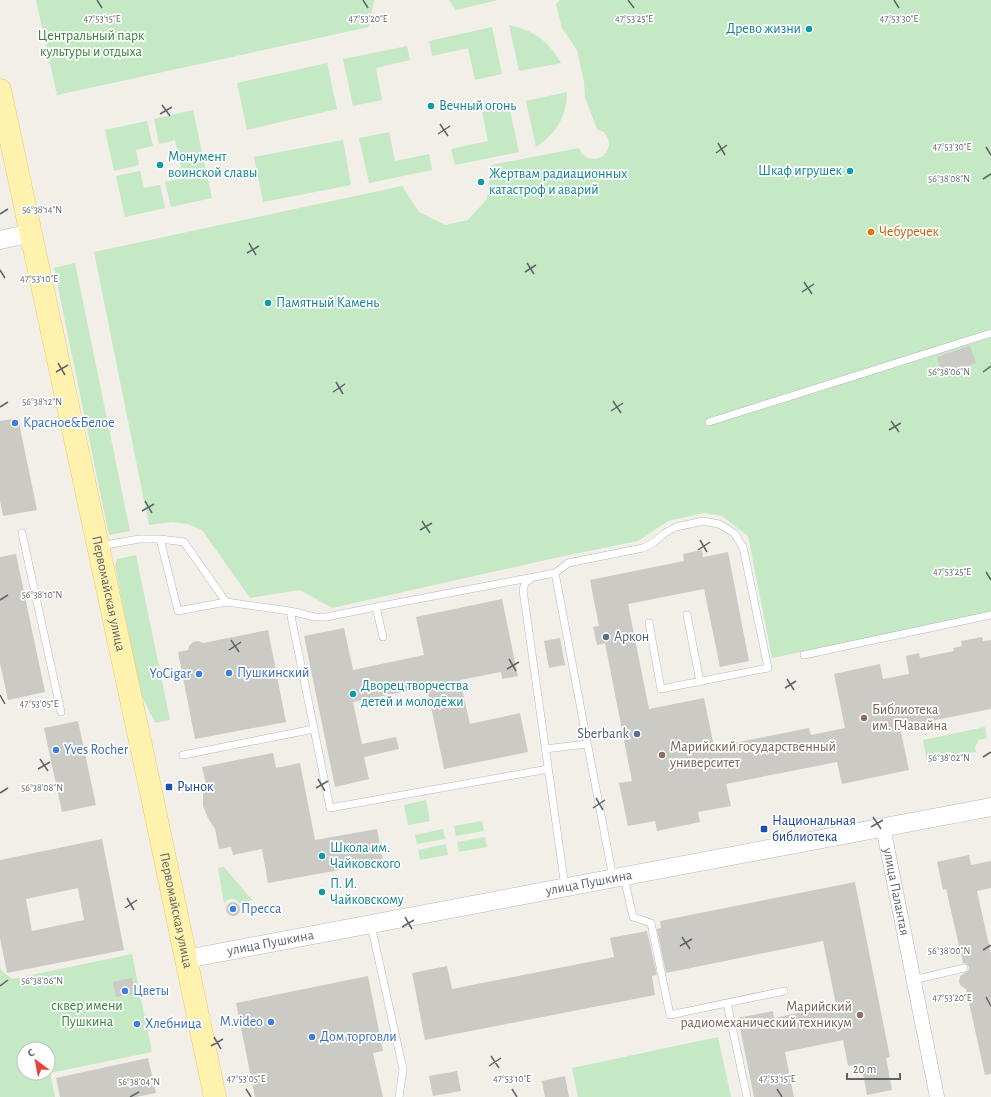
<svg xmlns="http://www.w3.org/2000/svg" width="991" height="1097" font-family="'Alegreya Sans',sans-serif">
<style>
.green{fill:#c5e8c5;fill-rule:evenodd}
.building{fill:#cccac5;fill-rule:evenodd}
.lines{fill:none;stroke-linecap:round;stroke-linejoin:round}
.service-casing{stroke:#b5b8bc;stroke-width:8}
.minor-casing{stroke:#b5b8bc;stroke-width:15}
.tertiary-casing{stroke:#b5b8bc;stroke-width:19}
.primary-casing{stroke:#f2c960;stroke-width:23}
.service{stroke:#fff;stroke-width:7}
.minor{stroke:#fff;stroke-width:14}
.tertiary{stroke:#fff;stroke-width:18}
.primary{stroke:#fff2af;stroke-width:22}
.ticks{fill:none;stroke:#5f6368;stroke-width:1.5}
.culture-dot{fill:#0f9aa8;stroke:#fff;stroke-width:1.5}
.food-dot{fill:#e8710a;stroke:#fff;stroke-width:1.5}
.shop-dot{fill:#3f7fe0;stroke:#fff;stroke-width:1.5}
.service-dot{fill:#5c6f8a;stroke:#fff;stroke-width:1.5}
.education-dot{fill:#8d6e63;stroke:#fff;stroke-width:1.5}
.transit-dot{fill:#1a4fb4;stroke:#fff;stroke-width:1.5}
.labels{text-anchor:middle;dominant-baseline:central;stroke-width:3.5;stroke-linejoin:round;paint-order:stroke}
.culture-label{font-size:14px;fill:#0d838f;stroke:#fff;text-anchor:start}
.park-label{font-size:14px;fill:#348238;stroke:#fff}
.food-label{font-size:14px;fill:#c56008;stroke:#fff;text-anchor:start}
.shop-label{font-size:14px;fill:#366cbe;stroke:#fff;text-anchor:start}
.street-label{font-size:14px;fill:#5f6368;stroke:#fff}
.service-label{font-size:14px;fill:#4e5e75;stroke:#fff;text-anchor:start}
.education-label{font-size:14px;fill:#785e54;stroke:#fff;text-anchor:start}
.transit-label{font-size:14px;fill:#164399;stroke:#fff;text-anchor:start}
.ticks-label{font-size:10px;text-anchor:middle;fill:#5f6368;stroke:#fff;stroke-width:3.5;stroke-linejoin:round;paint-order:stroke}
</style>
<rect width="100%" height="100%" fill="#f1efe8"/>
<path class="green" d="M36,0H374L369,27L57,95Z
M449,0H498L456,10Z
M560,0H991V612L772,658L748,536L722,516L704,513L668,521L638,541L564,556L332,608L300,590L250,598L202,530L188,524L172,522L149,525L94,252L402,186L419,212L445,225L468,220L487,199L491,165L579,148L582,154L588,158L595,159L602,157L607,151L609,145L608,138L604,132L597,129L585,98L584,82L577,50L562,28L556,4Z
M509,25C533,30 549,41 561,63L519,71Z
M492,27L502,74L475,80L468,48L432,56L429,41Z
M407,46L410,60L376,68L382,100L353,106L343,59Z
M327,63L337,109L247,130L237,83Z
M567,92C567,116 556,134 536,147L526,101Z
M509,106L519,152L455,165L451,149L488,141L482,112Z
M193,110L202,152L179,157L175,140L159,144L154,119Z
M147,121L153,146L136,150L139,165L114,171L105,130Z
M389,132L395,161L429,154L432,170L369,183L359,138Z
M343,140L351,185L263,202L254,157Z
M203,157L212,198L171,207L165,182L183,178L180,162Z
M140,171L144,188L160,185L165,208L125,217L116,176Z
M75,263L130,531L109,535L54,268Z
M136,555L170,720L155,723L140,692L115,566L117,559Z
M985,727L987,738L979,740L975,747L976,752L927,763L923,740Z
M426,800L430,821L408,825L404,805Z
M482,821L484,831L456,836L454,826Z
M443,829L445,839L417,844L415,835Z
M485,837L487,847L459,852L457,842Z
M446,844L448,855L420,860L418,850Z
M224,867L252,900L239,903C234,897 229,898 224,903L218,868Z
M132,954L152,1052L50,1073L55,1097H0V967L1,970L12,979ZM24,1049H48V1073H24Z
M718,1037L731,1097H578L572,1068Z"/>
<path class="building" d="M970,346L976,363L943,375L937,357Z
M18,418L37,510L3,516L0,501V421Z
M702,550L703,557L728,552L749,661L720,667L704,589L628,604L649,709L704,698L714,747L809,728L811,735L845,728L834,674L880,664L883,679L909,674L906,656L919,653L920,658L954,651L953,648L962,646L961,641L982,637L983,641L991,640V709L900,727L909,770L842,784L837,762L726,784L731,806L698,812L700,822L657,831L655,821L628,826L619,783L632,781L605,643L597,645L593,627L599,626L590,580L684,561L683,554Z
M16,554L45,692L8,700L0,663V557Z
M502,599L518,676L502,679L501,672L460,680L470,724L520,713L528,752L444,769L427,687L353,702L362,744L396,737L399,749L364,757L369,779L335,787L304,636L344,628L353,670L424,655L416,617Z
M268,630L286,722L195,739L178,652L188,650L189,646L193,642L198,641L203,643Z
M560,638L565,665L549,668L544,641Z
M78,721L96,805L62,812L44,728Z
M273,753L276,768L300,763L315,840L377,829L383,862L268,883L262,849L233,855L231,847L219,849L215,829L208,818L203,806V794L206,784L202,767Z
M102,839L124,950L7,973L0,938V860ZM78,888L84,920L32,931L26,899Z
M969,855L971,865L991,861V888L977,891L991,954V1074L985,1075L966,989L961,986L959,982L960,976L968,971L969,967L967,964L963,963L946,889L943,890L937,862Z
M855,882L890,1057L886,1058L892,1090L867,1095L861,1063L848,1066L843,1040L785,1052L794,1097H754L738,1018L773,1011L774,1018L836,1005L823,941L666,973L657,929L661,928L660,921Z
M226 909a7 7 0 1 1 14 0a7 7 0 1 1-14 0Z
M647,931L657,975L652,976L655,995L425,1040L412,973L447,966L452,989L614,957L610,938Z
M368,976L383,1051L373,1053L383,1097H255L236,1003Z
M132,978L136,993L116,997L113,982Z
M148,1058L156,1093L136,1097H60L56,1078Z
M457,1071L461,1091L433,1096L429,1076Z
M565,1076L569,1097H545L542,1081Z"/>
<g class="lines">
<g class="service-casing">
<path id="service" d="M709,422L991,333
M22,533L61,712
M160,539L178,611L226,602
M100,546L139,539H160L184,542L226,602L290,611L315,617H326L376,607L383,637
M532,578L525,583L523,590L565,887
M376,607L555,573
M687,615L700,682
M804,655L991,615
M314,729L330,808L548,769
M545,749L587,744
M183,755L314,729L290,611
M624,877L633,917L651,923L670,1015L784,991
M613,878L555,573L568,563L643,548L653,543L665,533L676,527L703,521L719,524L734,533L743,547L768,668L661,689L649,623
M371,925L403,1069L399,1097
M913,980L964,968
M727,1003L747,1097"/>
</g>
<g class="minor-casing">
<g id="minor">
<path id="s1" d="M883,827L937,1097"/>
</g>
</g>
<g class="tertiary-casing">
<g id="tertiary">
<path d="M0,240L31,233"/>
<path id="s2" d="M186,959L991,807"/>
</g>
</g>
<g class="primary-casing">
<g id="primary">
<path id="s3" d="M0,90L151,792L215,1097"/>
</g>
</g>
<use href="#service" class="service"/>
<use href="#minor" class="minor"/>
<use href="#tertiary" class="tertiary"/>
<use href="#primary" class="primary"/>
</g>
<path class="ticks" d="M97,0L102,8M363,0L368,8M628,0L634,8M894,0L899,8M162,105L170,116M160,114L172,107M440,124L448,136M438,134L450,126M718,143L725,155M986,147L991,155M716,153L727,145M983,179L991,174M0,214L8,209M249,243L256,255M247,253L259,246M527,263L534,274M0,270L5,278M525,272L536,265M804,282L812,294M802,292L814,284M58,363L65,375M56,372L68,365M983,372L991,366M336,382L343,394M333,392L345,384M613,401L621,413M0,407L8,402M611,411L623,403M891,421L899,432M889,430L901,423M145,501L152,513M142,511L154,504M422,521L430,533M420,530L432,523M700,540L707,552M698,550L710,542M986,572L991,580M0,600L8,595M231,640L239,652M229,650L241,642M509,659L516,671M507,669L519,662M787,679L794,690M785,688L796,681M0,695L5,704M983,757L991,752M40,759L48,771M38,769L50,762M318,779L325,791M316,788L328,781M0,793L8,788M596,798L603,810M593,808L605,800M873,817L881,829M871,827L883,820M127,898L134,910M125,908L137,900M405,917L412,929M402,927L414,920M682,937L690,949M680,946L692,939M983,950L991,945M0,986L8,980M986,997L991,1006M214,1037L221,1049M211,1046L223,1039M491,1056L499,1068M489,1066L501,1058M246,1089L251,1097M512,1089L517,1097M777,1089L782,1097M130,1097L139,1092"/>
<g class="culture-dot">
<circle cx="809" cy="29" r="4"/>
<circle cx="431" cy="106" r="4"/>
<circle cx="160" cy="165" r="4"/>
<circle cx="850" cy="171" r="4"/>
<circle cx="481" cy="182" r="4"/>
<circle cx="268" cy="303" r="4"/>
<circle cx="353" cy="694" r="4"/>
<circle cx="322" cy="856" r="4"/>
<circle cx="322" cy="892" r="4"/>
</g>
<circle class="food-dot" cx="871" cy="232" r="4"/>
<g class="shop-dot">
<circle cx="15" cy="423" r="4"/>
<circle cx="229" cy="673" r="4"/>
<circle cx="199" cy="674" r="4"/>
<circle cx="56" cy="750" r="4"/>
<circle cx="233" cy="909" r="4"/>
<circle cx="125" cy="991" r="4"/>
<circle cx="271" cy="1022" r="4"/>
<circle cx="137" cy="1024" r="4"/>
<circle cx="312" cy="1037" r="4"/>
</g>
<g class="service-dot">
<circle cx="606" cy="637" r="4"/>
<circle cx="637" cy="734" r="4"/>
</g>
<g class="education-dot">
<circle cx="864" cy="718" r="4"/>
<circle cx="662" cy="755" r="4"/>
<circle cx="860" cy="1015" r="4"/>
</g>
<g class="transit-dot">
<rect x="165" y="783" width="8" height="8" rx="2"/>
<rect x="760" y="825" width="8" height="8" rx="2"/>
</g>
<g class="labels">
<g class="culture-label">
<text x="801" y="29" text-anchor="end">Древо жизни</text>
<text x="439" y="106">Вечный огонь</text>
<text x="168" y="157">Монумент<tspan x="168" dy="16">воинской славы</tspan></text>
<text x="842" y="171" text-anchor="end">Шкаф игрушек</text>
<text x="489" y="174">Жертвам радиационных<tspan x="489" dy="16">катастроф и аварий</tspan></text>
<text x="276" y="303">Памятный Камень</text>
<text x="361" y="686">Дворец творчества<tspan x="361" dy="16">детей и молодёжи</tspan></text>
<text x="330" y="848">Школа им.<tspan x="330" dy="16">Чайковского</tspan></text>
<text x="330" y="884">П. И.<tspan x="330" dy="16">Чайковскому</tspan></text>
</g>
<g class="park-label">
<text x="91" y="36">Центральный парк<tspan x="91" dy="16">культуры и отдыха</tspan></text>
<text x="87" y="1006">сквер имени<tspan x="87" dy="16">Пушкина</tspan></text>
</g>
<g class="food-label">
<text x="879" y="232">Чебуречек</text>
</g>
<g class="shop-label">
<text x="23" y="423">Красное&amp;Белое</text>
<text x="237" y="673">Пушкинский</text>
<text x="191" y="674" text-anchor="end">YoCigar</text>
<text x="64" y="750">Yves Rocher</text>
<text x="241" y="909">Пресса</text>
<text x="133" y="991">Цветы</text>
<text x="263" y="1022" text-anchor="end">M.video</text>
<text x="145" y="1024">Хлебница</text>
<text x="320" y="1037">Дом торговли</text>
</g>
<g class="street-label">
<text stroke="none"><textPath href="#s3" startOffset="515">Первомайская улица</textPath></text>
<text stroke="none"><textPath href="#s2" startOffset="410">улица Пушкина</textPath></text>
<text stroke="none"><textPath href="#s1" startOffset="66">улица Палантая</textPath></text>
<text stroke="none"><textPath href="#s3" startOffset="839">Первомайская улица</textPath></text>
<text stroke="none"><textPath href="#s2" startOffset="86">улица Пушкина</textPath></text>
</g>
<g class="service-label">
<text x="614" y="637">Аркон</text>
<text x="629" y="734" text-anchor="end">Sberbank</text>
</g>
<g class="education-label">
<text x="872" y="710">Библиотека<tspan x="872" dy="16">им. Г.Чавайна</tspan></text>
<text x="670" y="747">Марийский государственный<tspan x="670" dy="16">университет</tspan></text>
<text x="852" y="1007" text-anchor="end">Марийский<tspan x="852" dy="16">радиомеханический техникум</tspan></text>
</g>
<g class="transit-label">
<text x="177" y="787">Рынок</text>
<text x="772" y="821">Национальная<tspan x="772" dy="16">библиотека</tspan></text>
</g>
</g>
<g class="ticks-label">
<text x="634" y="22">47°53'25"E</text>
<text x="899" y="22">47°53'30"E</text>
<text x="102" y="22">47°53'15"E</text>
<text x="368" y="22">47°53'20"E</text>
<text x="952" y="150">47°53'30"E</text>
<text x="949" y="182">56°38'08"N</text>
<text x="42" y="213">56°38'14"N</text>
<text x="39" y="282">47°53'10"E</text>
<text x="949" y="375">56°38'06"N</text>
<text x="42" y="405">56°38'12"N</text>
<text x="952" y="575">47°53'25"E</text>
<text x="42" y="598">56°38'10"N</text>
<text x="39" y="707">47°53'05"E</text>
<text x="949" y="761">56°38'02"N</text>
<text x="42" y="791">56°38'08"N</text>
<text x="949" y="954">56°38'00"N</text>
<text x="42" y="984">56°38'06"N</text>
<text x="952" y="1001">47°53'20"E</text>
<text x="246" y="1082">47°53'05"E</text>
<text x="512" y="1082">47°53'10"E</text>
<text x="777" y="1082">47°53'15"E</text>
<text x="139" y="1085">56°38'04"N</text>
</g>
<g transform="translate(36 1061) rotate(328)"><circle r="19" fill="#ffffff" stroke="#bfc1c3"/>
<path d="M0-3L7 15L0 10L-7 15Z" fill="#ea4335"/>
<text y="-6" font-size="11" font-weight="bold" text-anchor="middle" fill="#5f6368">С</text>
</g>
<path d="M847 1073v6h53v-6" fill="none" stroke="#5f6368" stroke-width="2"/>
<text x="853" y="1073" font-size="12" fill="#5f6368" stroke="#ffffff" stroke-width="3" paint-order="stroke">20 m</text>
</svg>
